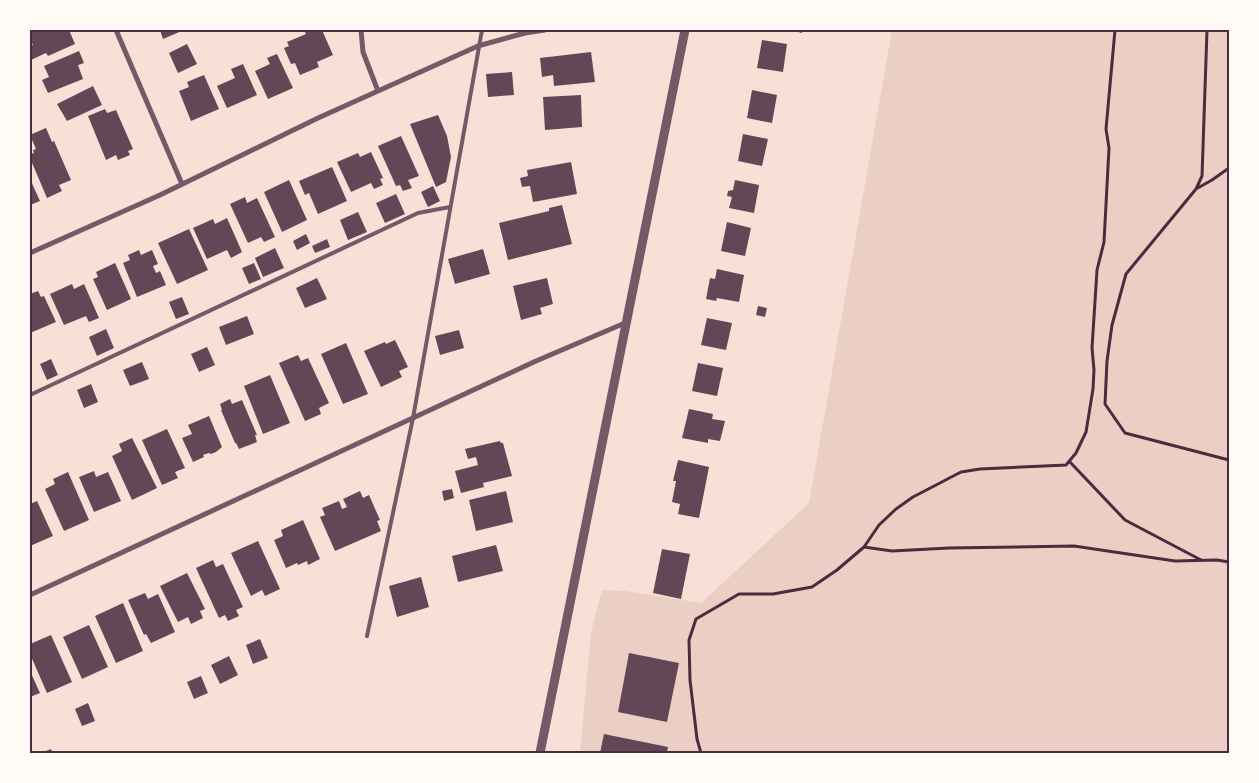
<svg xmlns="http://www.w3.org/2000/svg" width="1259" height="783" font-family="Barlow,sans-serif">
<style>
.green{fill:#ebcfc5}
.building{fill:#644757}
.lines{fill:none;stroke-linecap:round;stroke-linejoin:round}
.path{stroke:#4a2c40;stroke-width:3}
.service{stroke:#755966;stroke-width:4}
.minor{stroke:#755966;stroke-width:5}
.tertiary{stroke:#755966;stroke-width:9}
.neatline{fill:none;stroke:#4a2c40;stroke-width:2}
</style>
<rect width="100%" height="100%" fill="#f7e1d7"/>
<path class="green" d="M892,30H1229V753H580L591,632L602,590L626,591L701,603L809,503Z"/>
<path class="building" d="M36,30H69L75,44L48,56L46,53L31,60L30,46L33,45L30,39V33Z
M160,30H184L163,39Z
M304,30H322L333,55L317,62L319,67L300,75L295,63L291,64L284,48L289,46L287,42L306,34Z
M790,30H802V33Z
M762,40L787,44L783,72L757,68Z
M187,44L197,64L178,73L169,53Z
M79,51L84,63L78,65L83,79L48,93L42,80L49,77L44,66Z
M591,52L595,82L554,86L553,75L542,77L540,58Z
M277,54L293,88L268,99L255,71L270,64L267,58Z
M243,64L257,95L227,108L217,86L235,78L231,69Z
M512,72L514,95L488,97L486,74Z
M204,75L219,109L191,121L179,91L189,87L187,82Z
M93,86L102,105L67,121L57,104Z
M752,90L777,95L772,123L747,118Z
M581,95L582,127L545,130L543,97Z
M105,109L107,113L116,110L133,149L128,151L130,155L118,160L116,155L106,160L88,116Z
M438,115L447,136L451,157L446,182L436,187L410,124Z
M46,128L52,142L54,141L71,180L59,185L62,191L47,198L30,158V154L34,153L33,150L36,149L30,135V129L32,134Z
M743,134L768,139L762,166L738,161Z
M401,136L419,176L408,180L412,188L403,191L400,185L396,186L378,146Z
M371,152L383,178L380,179L383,185L374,189L371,183L351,192L337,162L358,153L360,157Z
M571,162L577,194L533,202L530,186L522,187L520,178L528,176L527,170Z
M332,167L347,201L318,214L309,193L305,195L299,181Z
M30,179L40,201L30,205Z
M289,180L307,220L282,232L264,192Z
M735,180L759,185L754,213L729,208L732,197L727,196L728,191L733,190Z
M433,186L440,201L428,207L421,192Z
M396,194L405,214L385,223L376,203Z
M245,197L247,203L257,198L275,237L264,242L261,237L248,243L230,204Z
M562,205L572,244L508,260L499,223L549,211V208Z
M358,212L367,232L348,240L340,220Z
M227,218L242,252L231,258L227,250L207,259L193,228L213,219L215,224Z
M727,222L751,228L745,256L721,251Z
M189,229L208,270L177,284L158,243Z
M306,234L310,243L297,250L293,241Z
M327,239L330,247L315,253L312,246Z
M275,248L284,268L263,277L255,258Z
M483,249L490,274L455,284L448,259Z
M139,250L141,255L152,250L158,264L153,266L156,273L160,271L166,285L137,297L123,263L130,260L128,255Z
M115,263L131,299L107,310L93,279L98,277L96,272Z
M254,263L261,279L249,284L242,268Z
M717,269L744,275L739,302L717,298L716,301L706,299L710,278L715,279Z
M317,278L327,299L305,308L296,288Z
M547,278L553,304L540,308L542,314L521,320L513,286Z
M72,284L74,289L84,284L99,318L89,322L86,316L64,325L50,294Z
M38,291L41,297L44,296L56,322L30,333V294Z
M182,297L189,314L176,319L169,302Z
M758,306L767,308L765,317L756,315Z
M247,316L254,334L226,345L219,327Z
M707,318L732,323L726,350L701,345Z
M106,329L114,348L97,356L89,337Z
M459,330L464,348L440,355L435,336Z
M395,340L408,367L399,371L402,377L381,387L364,351L385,342L386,344Z
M346,343L368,394L343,404L321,354Z
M207,347L215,365L199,372L191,354Z
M298,355L301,361L308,358L329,403L319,408L321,414L305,421L279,363Z
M51,359L58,375L47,380L40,364Z
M142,362L149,379L130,386L123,370Z
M698,363L723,368L717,396L692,391Z
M270,375L290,423L263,434L244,386Z
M91,384L98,402L84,408L77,390Z
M230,399L232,404L242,400L257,435H255L257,442L239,449L236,443H235L221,410H222L220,404Z
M689,409L713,414L712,419L725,421L720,441L708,439V443L682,438Z
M209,416L222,447L216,452L211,454L209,453L203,455L204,457L193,462L182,438L192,434L188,425Z
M167,429L185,468L175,472L178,478L162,485L142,440Z
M132,438L157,488L132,500L112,456L122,451L119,444Z
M500,441L501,443H503L512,476L483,483L484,487L461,493L455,471L478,465L476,457L468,459L465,449Z
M678,460L709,467L699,518L678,514L680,504L672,502L676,481H673Z
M94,471L96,477L108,472L121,501L94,512L79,477Z
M68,472L89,520L64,531L45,489L55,484L53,479Z
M452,489L454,498L444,501L442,491Z
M360,491L363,498L369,495L380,520L377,521L381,531L335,551L320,517L325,515L322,508L339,501L342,509L347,507L343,499Z
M506,491L513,522L476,531L469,500Z
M37,501L53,536L30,546V504Z
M303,520L320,559L308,565L307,561L298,565L297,563L286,568L274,540L283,536L281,530Z
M258,541L280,589L265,596L262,590L251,596L231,553Z
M496,545L503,571L458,582L452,556Z
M662,549L690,554L681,599L653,593Z
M213,560L216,567L223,564L243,607L236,610L239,616L228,621L225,615L219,618L196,568Z
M187,573L205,609L200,611L203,618L191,624L188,617L178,622L160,586Z
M421,577L429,607L397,617L389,586Z
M145,593L148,599L158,594L175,632L151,643L146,634L144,635L128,600Z
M123,603L143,651L116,663L95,616Z
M89,625L108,667L82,679L63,637Z
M51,635L72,682L47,693L30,654V644Z
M260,639L268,658L253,664L246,645Z
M629,653L679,663L667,722L618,712Z
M229,656L238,675L220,684L211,665Z
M30,671L40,693L30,697Z
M201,676L208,693L194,699L187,682Z
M88,703L95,721L82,726L75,709Z
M604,734L668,747L667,753H600Z
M51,749L53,753H41Z"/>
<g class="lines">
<path class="path" d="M1207,30L1202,176L1196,189L1126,274L1112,325L1107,361L1105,404L1125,433L1229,460
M1196,189L1212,180L1229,168
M1069,461L1125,520L1201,560
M864,547L892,551L949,548L1074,546L1175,561L1217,560L1229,562
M701,753L697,739L690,680L689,640L696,619L739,594H773L812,587L837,570L864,547L879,525L896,509L913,497L961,472L980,469L1066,465L1076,453L1086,432L1093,389L1094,370L1092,348L1097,270L1104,242L1109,148L1106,129L1115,30"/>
<path class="service" d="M30,395L418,213L450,207
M367,636L413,418L482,30"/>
<path class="minor" d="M116,30L182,184
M361,30L363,52L378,91
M30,253L160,195L318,118L478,46L525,33L545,30
M30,595L536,361L625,323"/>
<path class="tertiary" d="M540,753L685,30"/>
</g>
<rect width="1259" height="783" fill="none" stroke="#fffaf5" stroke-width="62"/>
<rect x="31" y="31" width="1197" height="721" class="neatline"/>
</svg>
